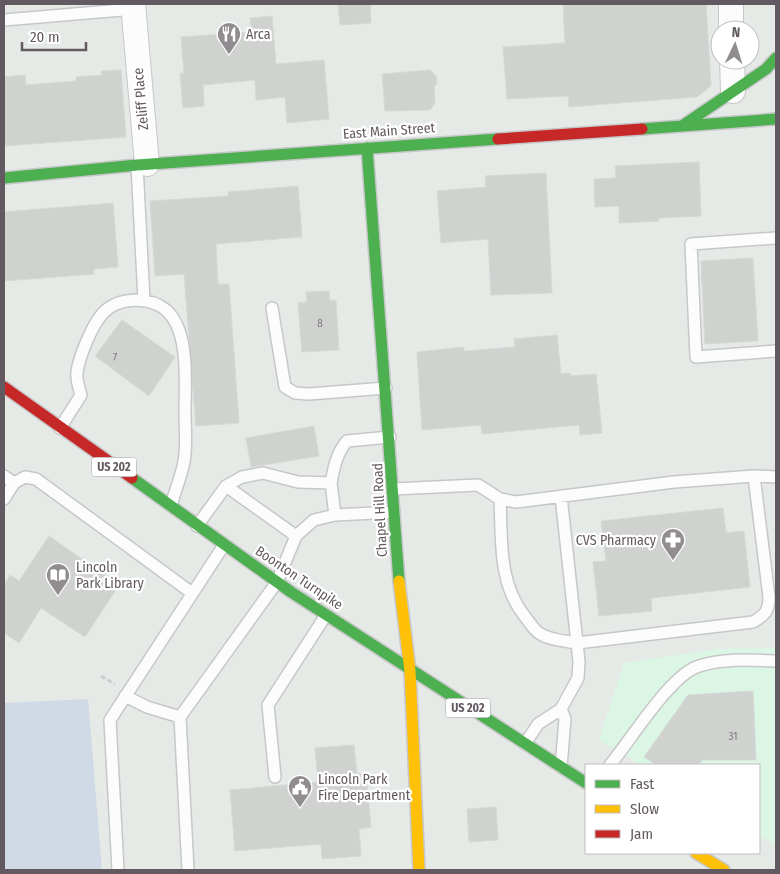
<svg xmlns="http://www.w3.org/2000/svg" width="780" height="874" font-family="'Fira Sans Condensed',sans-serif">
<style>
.commercial{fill:#dcf6e6}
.green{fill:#cfdae6}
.building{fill:#cfd2cf;stroke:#d4dad6}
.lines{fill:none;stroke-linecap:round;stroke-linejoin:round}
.lane-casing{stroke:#c7c7c7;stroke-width:14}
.street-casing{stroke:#c7c7c7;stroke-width:26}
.fast-casing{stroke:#c8c7c9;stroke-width:14}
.slow-casing{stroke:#c8c7c9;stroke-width:14}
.jam-casing{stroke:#c8c7c9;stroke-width:14}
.path{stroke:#cbcbd1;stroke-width:3;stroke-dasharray:5 2.5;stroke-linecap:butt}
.lane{stroke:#fbfcfb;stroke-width:11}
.street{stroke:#fbfcfb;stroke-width:24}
.fast{stroke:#4caf50;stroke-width:11}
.slow{stroke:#ffc107;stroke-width:11}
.jam{stroke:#c62828;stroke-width:11}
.labels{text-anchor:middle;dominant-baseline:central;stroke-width:4.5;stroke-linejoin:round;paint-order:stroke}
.number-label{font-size:11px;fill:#7f797e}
.shield{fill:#fff;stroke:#928c90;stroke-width:1}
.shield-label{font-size:12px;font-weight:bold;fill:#635a61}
.poi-label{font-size:14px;fill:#635a61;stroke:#fff;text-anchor:start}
.street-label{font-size:14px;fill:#635a61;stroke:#fff}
</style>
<rect width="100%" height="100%" fill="#e5eae7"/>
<path class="commercial" d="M776,648V845L759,835V765H641L599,740L624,663L717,649Z"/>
<path class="green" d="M88,699L102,870H4V703Z"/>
<path class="building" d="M338,4H370L371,23L340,25Z
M563,4H706L711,86L697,97L569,107L568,96L507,99L503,47L565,43Z
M272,16L276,64L324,60L329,119L287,123L285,97L256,100L255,80L203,85L204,106L183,108L180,73H184L181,37L252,32L250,18Z
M121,70L126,137L4,146V77L25,75L26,85L76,81V77L102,75L101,71Z
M430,70L436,76L437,83L434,87L435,103L430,110L385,111L382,74Z
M699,162L701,216L659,218V221L619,223V206L595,207L594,179L616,178L615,166Z
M546,173L552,293L491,295L488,239L441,243L437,191L486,187L485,176Z
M298,186L302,237L216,244L218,284H229L239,423L196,426L184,274L155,276L150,201L228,196V192Z
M113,203L118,267L94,269V274L4,281V212Z
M753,258L758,341L705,344L701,261Z
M329,291L330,301L336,300L339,350L302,352L298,303L307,302L306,292Z
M122,320L175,357L149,396L95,356Z
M557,335L561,374L570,373V376L596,374L602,433L580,435L579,425L482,434L481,425L422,430L417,352L464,347V351L515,347L514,339Z
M314,426L319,456L251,467L246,438Z
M723,508L726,533L744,531L750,587L651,598L652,611L599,616L593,562L606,561L601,521Z
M49,536L119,585L85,637L41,608L19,643L4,633V585L10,575L19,581Z
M753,691L756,760H702L698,765H657L644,757L688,695Z
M354,745L357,774L366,773L371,827L359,829L361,856L322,859L321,844L235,851L230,790L318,782L315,748Z
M496,807L498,840L469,842L467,809Z"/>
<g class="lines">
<g class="lane-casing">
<path id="lane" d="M4,20L134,9
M137,165L144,300
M776,238L691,244L696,357L776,351
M272,308L285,387L295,393L309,394L386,388
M60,428L81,395C79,388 76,380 77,372C79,357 92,325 103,313C118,297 149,296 166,310C190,331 185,383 185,412C185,429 187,445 184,462C181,477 175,491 171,506
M4,476L14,483L25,477L36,479L192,593
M331,483L335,515
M226,486L296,536
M393,489L478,485L500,499C502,542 498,584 526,618C530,623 534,630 539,633C549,640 565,641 577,643L579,662L578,678L561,709L538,724L525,744
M561,496L577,643L753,622C765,615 769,611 769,597L754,476
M4,499L14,483
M500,499L516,502L674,482L754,476L776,477
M197,526L226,486L242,477L263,473L298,482L331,483C334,468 336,454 347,441L390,437
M125,696L147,707L180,717
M610,765C630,741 671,674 699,666C724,658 752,660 776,661
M561,767L565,719L561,709
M275,777L268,705L326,615
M118,870L110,720L224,545
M188,870L180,717L277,582L296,536L314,520L335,515L394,512"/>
</g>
<g class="street-casing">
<path id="street" d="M133,4L147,164
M731,4V30
M732,60L733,91"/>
</g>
<g class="fast-casing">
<path id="fast" d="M682,126L766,69L776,58
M642,129L776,119
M367,148L399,581
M4,178L137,165L498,139
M132,478L291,592L586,783"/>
</g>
<g class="slow-casing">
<path id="slow" d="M399,581L410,671L419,870
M696,853L724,870"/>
</g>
<g class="jam-casing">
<path id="jam" d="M498,139L642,129
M4,387L132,478"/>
</g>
<path class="path" d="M101,676L115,684"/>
<use href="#lane" class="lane"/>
<use href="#street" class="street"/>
<use href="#fast" class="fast"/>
<use href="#slow" class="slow"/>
<use href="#jam" class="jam"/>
</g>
<defs>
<g id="restaurant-pin" transform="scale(1.25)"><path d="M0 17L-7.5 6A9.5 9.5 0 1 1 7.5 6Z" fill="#908c90" stroke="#fff"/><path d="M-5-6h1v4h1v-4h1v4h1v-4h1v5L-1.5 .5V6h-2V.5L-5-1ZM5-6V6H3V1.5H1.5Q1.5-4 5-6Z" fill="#fff"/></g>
<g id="pharmacy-pin" transform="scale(1.25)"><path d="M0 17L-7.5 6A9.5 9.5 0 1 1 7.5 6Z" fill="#908c90" stroke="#fff"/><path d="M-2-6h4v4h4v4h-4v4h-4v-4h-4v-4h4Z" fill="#fff"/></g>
<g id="library-pin" transform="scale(1.25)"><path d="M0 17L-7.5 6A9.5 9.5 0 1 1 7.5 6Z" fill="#908c90" stroke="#fff"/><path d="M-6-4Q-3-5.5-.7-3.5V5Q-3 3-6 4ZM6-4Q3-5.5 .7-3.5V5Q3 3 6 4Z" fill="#fff"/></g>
<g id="civic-pin" transform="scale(1.25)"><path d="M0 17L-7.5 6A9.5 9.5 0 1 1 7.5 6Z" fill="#908c90" stroke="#fff"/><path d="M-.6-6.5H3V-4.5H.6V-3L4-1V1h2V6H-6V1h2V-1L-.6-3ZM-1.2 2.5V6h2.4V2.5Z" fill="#fff"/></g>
</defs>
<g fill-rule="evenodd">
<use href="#restaurant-pin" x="229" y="34"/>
<use href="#pharmacy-pin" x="673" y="540"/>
<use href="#library-pin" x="58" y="575"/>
<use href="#civic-pin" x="300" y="787"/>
</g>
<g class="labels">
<g class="number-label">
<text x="320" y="323">8</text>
<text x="115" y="357">7</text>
<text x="733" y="736">31</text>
</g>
<g class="shield">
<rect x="91.5" y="457.5" width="45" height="19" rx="4"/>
<rect x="445.5" y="698.5" width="45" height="19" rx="4"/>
</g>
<g class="shield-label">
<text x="114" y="467">US 202</text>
<text x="468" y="708">US 202</text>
</g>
<g class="poi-label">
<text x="246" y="34">Arca</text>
<text x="656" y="540" text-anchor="end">CVS Pharmacy</text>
<text x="76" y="567">Lincoln<tspan x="76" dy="16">Park Library</tspan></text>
<text x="318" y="779">Lincoln Park<tspan x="318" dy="16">Fire Department</tspan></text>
</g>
<g class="street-label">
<text transform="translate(141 99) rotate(-95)">Zeliff Place</text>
<text transform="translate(389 131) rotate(-4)">East Main Street</text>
<text transform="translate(380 510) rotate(-93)">Chapel Hill Road</text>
<text transform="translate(299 578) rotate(34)">Boonton Turnpike</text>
</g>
</g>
<rect width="780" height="874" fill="none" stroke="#635a61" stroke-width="10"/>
<rect x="585" y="764" width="175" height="90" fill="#ffffff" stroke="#c1bdc0"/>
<rect x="595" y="780" width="25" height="8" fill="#4caf50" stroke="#c1bdc0"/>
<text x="630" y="789" font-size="15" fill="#635a61">Fast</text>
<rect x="595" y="805" width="25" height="8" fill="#ffc107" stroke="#c1bdc0"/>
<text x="630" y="814" font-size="15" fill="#635a61">Slow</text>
<rect x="595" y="830" width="25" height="8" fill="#c62828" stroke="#c1bdc0"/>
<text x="630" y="839" font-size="15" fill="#635a61">Jam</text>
<g transform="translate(735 45) rotate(4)"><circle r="24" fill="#ffffff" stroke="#c1bdc0"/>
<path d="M0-4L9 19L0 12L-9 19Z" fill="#908c90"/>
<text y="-8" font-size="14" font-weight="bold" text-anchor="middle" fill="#635a61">N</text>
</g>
<path d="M22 42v8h64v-8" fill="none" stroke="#635a61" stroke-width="2.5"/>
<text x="30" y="42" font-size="15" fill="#635a61" stroke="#ffffff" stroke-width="4" paint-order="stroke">20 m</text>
</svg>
